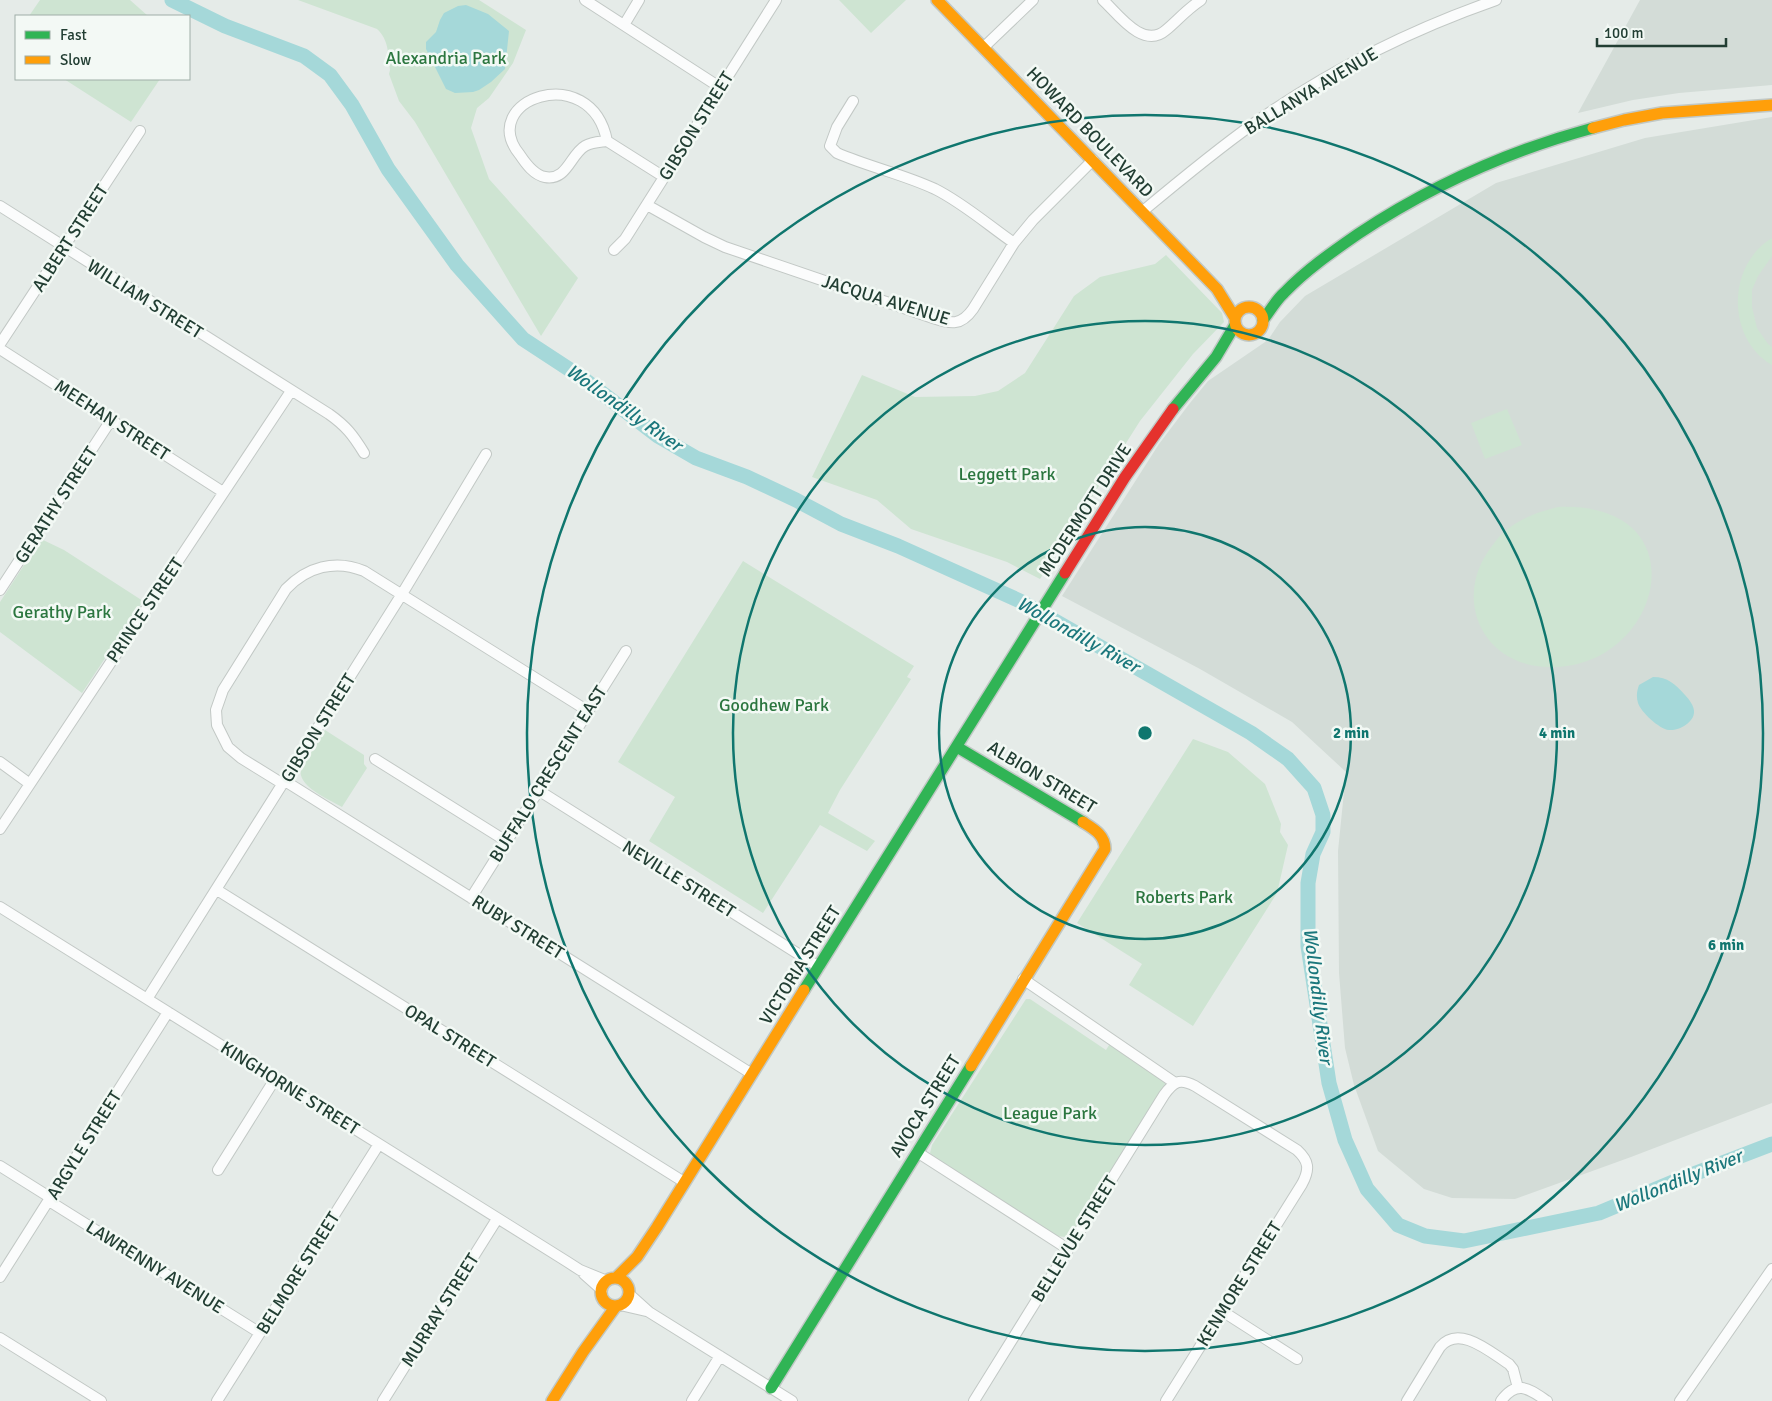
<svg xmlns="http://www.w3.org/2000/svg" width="1772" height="1401" font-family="Signika,sans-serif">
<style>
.built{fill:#d3dcd7}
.green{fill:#cee4d2}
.water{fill:#a5d8d9}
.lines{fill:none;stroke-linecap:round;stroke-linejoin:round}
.river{stroke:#a5d8d9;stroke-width:15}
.street-casing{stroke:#c2c8c5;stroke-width:12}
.fast-casing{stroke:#c1c8c5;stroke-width:14}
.slow-casing{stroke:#c1c8c5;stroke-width:14}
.jam-casing{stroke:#c1c8c5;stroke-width:14}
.street{stroke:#fbfcfc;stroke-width:10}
.fast{stroke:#30b455;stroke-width:11}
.slow{stroke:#ff9f0a;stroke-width:11}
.jam{stroke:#e5322d;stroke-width:11}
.ring{fill:none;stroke:#0f766e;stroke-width:2.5}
.labels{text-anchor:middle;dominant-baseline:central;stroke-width:5;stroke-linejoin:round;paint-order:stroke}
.park-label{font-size:18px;fill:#2b763f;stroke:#f3f9f5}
.street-label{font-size:18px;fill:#223e33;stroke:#f3f9f5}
.water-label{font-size:19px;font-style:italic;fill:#1b777c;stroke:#f3f9f5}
.centre{fill:#0f766e;stroke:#f3f9f5;stroke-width:2.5}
.ring-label{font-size:15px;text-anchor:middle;font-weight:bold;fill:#0f766e;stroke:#f3f9f5;stroke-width:5;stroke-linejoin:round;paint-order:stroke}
</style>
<rect width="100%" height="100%" fill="#e5ebe8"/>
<path class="built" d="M1640,0H1772V85L1679,93L1633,100L1578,113Z
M1772,117V1103L1631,1157L1515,1199L1452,1198L1424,1189L1378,1151L1354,1085L1345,1048L1339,973L1338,851L1346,772L1292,722L1200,669L1062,596L1159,444L1190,403L1208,381L1268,340L1280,322L1305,296L1496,183L1645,138Z"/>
<path class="green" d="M40,0H130L148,16H29Z
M298,0H479L526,30L513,63L489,98L477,108L471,128L489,179L578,278L541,336L415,122L399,101L389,74L390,70C388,54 389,40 377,29Z
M839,0H906L871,33Z
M64,79H160L131,122Z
M1772,238V256L1758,276L1752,290V307L1757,328L1768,344L1772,347V365C1726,338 1727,265 1772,238Z
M1166,255L1222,313L1224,322L1193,354L1140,421L1040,579L1007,562L911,529L877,500L812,477L862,375L915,397L975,396L998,391L1025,373L1074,296L1100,277L1155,264Z
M1507,409L1522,445L1485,459L1471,423Z
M1558,507C1705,501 1662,673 1546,667C1481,664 1452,597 1492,546C1495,542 1499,536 1504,532C1520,518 1538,512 1558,507Z
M41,539L64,550L143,601L82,693L0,632V602Z
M743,561L914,666L907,677L911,679L840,790L828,813L875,841L867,851L820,825L763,913L649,841L675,797L618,762Z
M325,730L364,755V764L367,768L342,807C328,799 296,786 301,768Z
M1193,739L1228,752L1265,784L1281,824L1280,832L1288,845L1277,893L1193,1026L1129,985L1142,964L1077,923Z
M1026,999H1030L1106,1050L1111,1042L1167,1081L1071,1234L1066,1237L1056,1236L935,1160L930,1153L932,1145Z"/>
<path class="water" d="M466,5L488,14L509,31L505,69L491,82L479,90L473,92L455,93L446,89L426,49V42L436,32L440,20L444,13L458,6Z
M1653,677C1668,677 1675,684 1685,695C1689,699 1694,706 1694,711C1695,722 1679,731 1669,730C1659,729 1641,712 1638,703C1636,696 1637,691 1639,685Z"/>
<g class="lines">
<path class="river" d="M172,0L225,26L304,56L330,75L352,105L388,169L457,265L523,339L581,377L658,436L696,458L747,477L796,500L841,524L898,546L1020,601L1251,733L1288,759L1314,788L1323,815V832L1313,854L1308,883V946L1329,1083L1345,1140L1367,1189L1398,1225L1425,1236L1464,1241L1599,1213L1678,1180L1772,1144"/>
<g class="street-casing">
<path id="street" d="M585,0L721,88
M1103,0C1118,14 1143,50 1166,30C1179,19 1186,10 1201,0
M624,25L639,0
M984,47L1033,0
M853,101L837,127L830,146L837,153C869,167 903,174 935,189C963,203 988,225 1014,243
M607,141C600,142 592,142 585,146C570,155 567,181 545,177C534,175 526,164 520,155C475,100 591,59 607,141L664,177
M647,205L704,237L725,247L933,318C951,324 961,326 973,309L1014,243L1033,220L1093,160
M0,206L329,414C346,426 353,435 364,453
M1143,211C1179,181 1215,151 1253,124C1328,71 1410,30 1496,0
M614,250L625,239L776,0
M0,344L140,131
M0,349L223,492
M0,590L111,420
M375,759L506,841
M0,762L30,784
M285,781L752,1074
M283,784L241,758L228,747L217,725L216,710L223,690L286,589C307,567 335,559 364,571L588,711
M538,790L819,967
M0,829L291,391
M217,890L684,1182
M471,898L626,651
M0,907L566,1261L580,1270L607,1281
M1023,979L1175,1083
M147,999L402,594L486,454
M917,1152L1068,1249
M0,1166L51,1198
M218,1170L275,1079
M49,1201L260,1333
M584,1274L602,1290
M0,1277L168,1012
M629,1294L649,1312L792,1401
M620,1305L646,1311
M1222,1311L1297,1359
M0,1338L101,1401
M217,1401L379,1144
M383,1401L497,1219
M692,1401L720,1356
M974,1401L1164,1095C1174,1081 1180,1078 1195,1086L1297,1150C1309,1161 1310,1169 1302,1184L1166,1401
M1407,1401L1440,1347C1459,1324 1490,1352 1509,1364L1513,1369L1518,1388
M1501,1401C1517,1379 1529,1389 1547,1401
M1680,1401L1772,1269"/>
</g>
<g class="fast-casing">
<path id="fast" d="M1263,320C1270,311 1276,300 1284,293C1306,270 1332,252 1358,234C1432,185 1508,151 1593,128
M1173,409L1216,357L1235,325
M957,747L1083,822
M804,990L1065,573
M771,1388L971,1066"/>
</g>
<g class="slow-casing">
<path id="slow" d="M937,0L1217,289L1235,318
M1593,128L1624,120L1662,113L1772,105
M1235 321a14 14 0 1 1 28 0a14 14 0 1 1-28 0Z
M971,1066L1105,849C1105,835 1094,829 1083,822
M616,1278L637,1257L657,1227L804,990
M601 1292a14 14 0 1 1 28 0a14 14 0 1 1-28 0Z
M552,1401L583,1352L616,1306"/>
</g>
<g class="jam-casing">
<path id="jam" d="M1065,573L1125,477L1173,409"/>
</g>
<use href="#street" class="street"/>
<use href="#fast" class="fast"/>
<use href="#slow" class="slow"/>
<use href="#jam" class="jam"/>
</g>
<g class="ring">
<circle cx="1145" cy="733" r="206"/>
<circle cx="1145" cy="733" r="412"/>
<circle cx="1145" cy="733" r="618"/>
</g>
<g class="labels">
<g class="park-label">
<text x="446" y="58">Alexandria Park</text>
<text x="1007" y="474">Leggett Park</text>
<text x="62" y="612">Gerathy Park</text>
<text x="774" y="705">Goodhew Park</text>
<text x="1184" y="897">Roberts Park</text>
<text x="1050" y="1113">League Park</text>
</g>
<g class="street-label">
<text transform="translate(1311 91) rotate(-31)">BALLANYA AVENUE</text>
<text transform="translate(696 126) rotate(-58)">GIBSON STREET</text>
<text transform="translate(1090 132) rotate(46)">HOWARD BOULEVARD</text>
<text transform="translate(70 238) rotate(-57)">ALBERT STREET</text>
<text transform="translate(145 299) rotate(32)">WILLIAM STREET</text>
<text transform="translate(886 300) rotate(17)">JACQUA AVENUE</text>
<text transform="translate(112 420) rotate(33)">MEEHAN STREET</text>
<text transform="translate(56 505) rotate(-57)">GERATHY STREET</text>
<text transform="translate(1085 510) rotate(-57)">MCDERMOTT DRIVE</text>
<text transform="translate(145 610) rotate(-56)">PRINCE STREET</text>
<text transform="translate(318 728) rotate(-58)">GIBSON STREET</text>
<text transform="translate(548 774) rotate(-58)">BUFFALO CRESCENT EAST</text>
<text transform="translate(1042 777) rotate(31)">ALBION STREET</text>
<text transform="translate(679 879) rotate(32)">NEVILLE STREET</text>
<text transform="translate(518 927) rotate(32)">RUBY STREET</text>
<text transform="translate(800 965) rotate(-58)">VICTORIA STREET</text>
<text transform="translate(450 1036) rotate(32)">OPAL STREET</text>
<text transform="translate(290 1088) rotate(32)">KINGHORNE STREET</text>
<text transform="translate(925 1106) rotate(-58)">AVOCA STREET</text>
<text transform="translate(84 1145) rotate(-58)">ARGYLE STREET</text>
<text transform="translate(1074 1239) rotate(-58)">BELLEVUE STREET</text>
<text transform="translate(155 1267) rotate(32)">LAWRENNY AVENUE</text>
<text transform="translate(298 1273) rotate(-58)">BELMORE STREET</text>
<text transform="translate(1239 1284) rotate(-58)">KENMORE STREET</text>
<text transform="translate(440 1310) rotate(-58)">MURRAY STREET</text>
</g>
<g class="water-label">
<text transform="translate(624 408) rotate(35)">Wollondilly River</text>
<text transform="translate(1078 635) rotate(29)">Wollondilly River</text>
<text transform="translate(1318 996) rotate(83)">Wollondilly River</text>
<text transform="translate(1678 1181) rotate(-22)">Wollondilly River</text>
</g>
</g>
<circle cx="1145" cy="733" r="8" class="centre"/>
<g class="ring-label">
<text x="1351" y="738">2 min</text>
<text x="1557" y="738">4 min</text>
<text x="1726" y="950">6 min</text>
</g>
<rect x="15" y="15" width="175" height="65" fill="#f3f9f5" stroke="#9faea7"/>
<rect x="25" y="31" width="25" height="8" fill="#30b455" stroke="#9faea7"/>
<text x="60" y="40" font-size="15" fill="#223e33">Fast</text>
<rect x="25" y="56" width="25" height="8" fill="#ff9f0a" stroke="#9faea7"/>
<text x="60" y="65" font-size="15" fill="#223e33">Slow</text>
<path d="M1597 38v8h129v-8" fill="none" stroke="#223e33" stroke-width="2.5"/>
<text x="1604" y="38" font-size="15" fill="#223e33" stroke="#f3f9f5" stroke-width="4" paint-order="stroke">100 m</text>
</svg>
